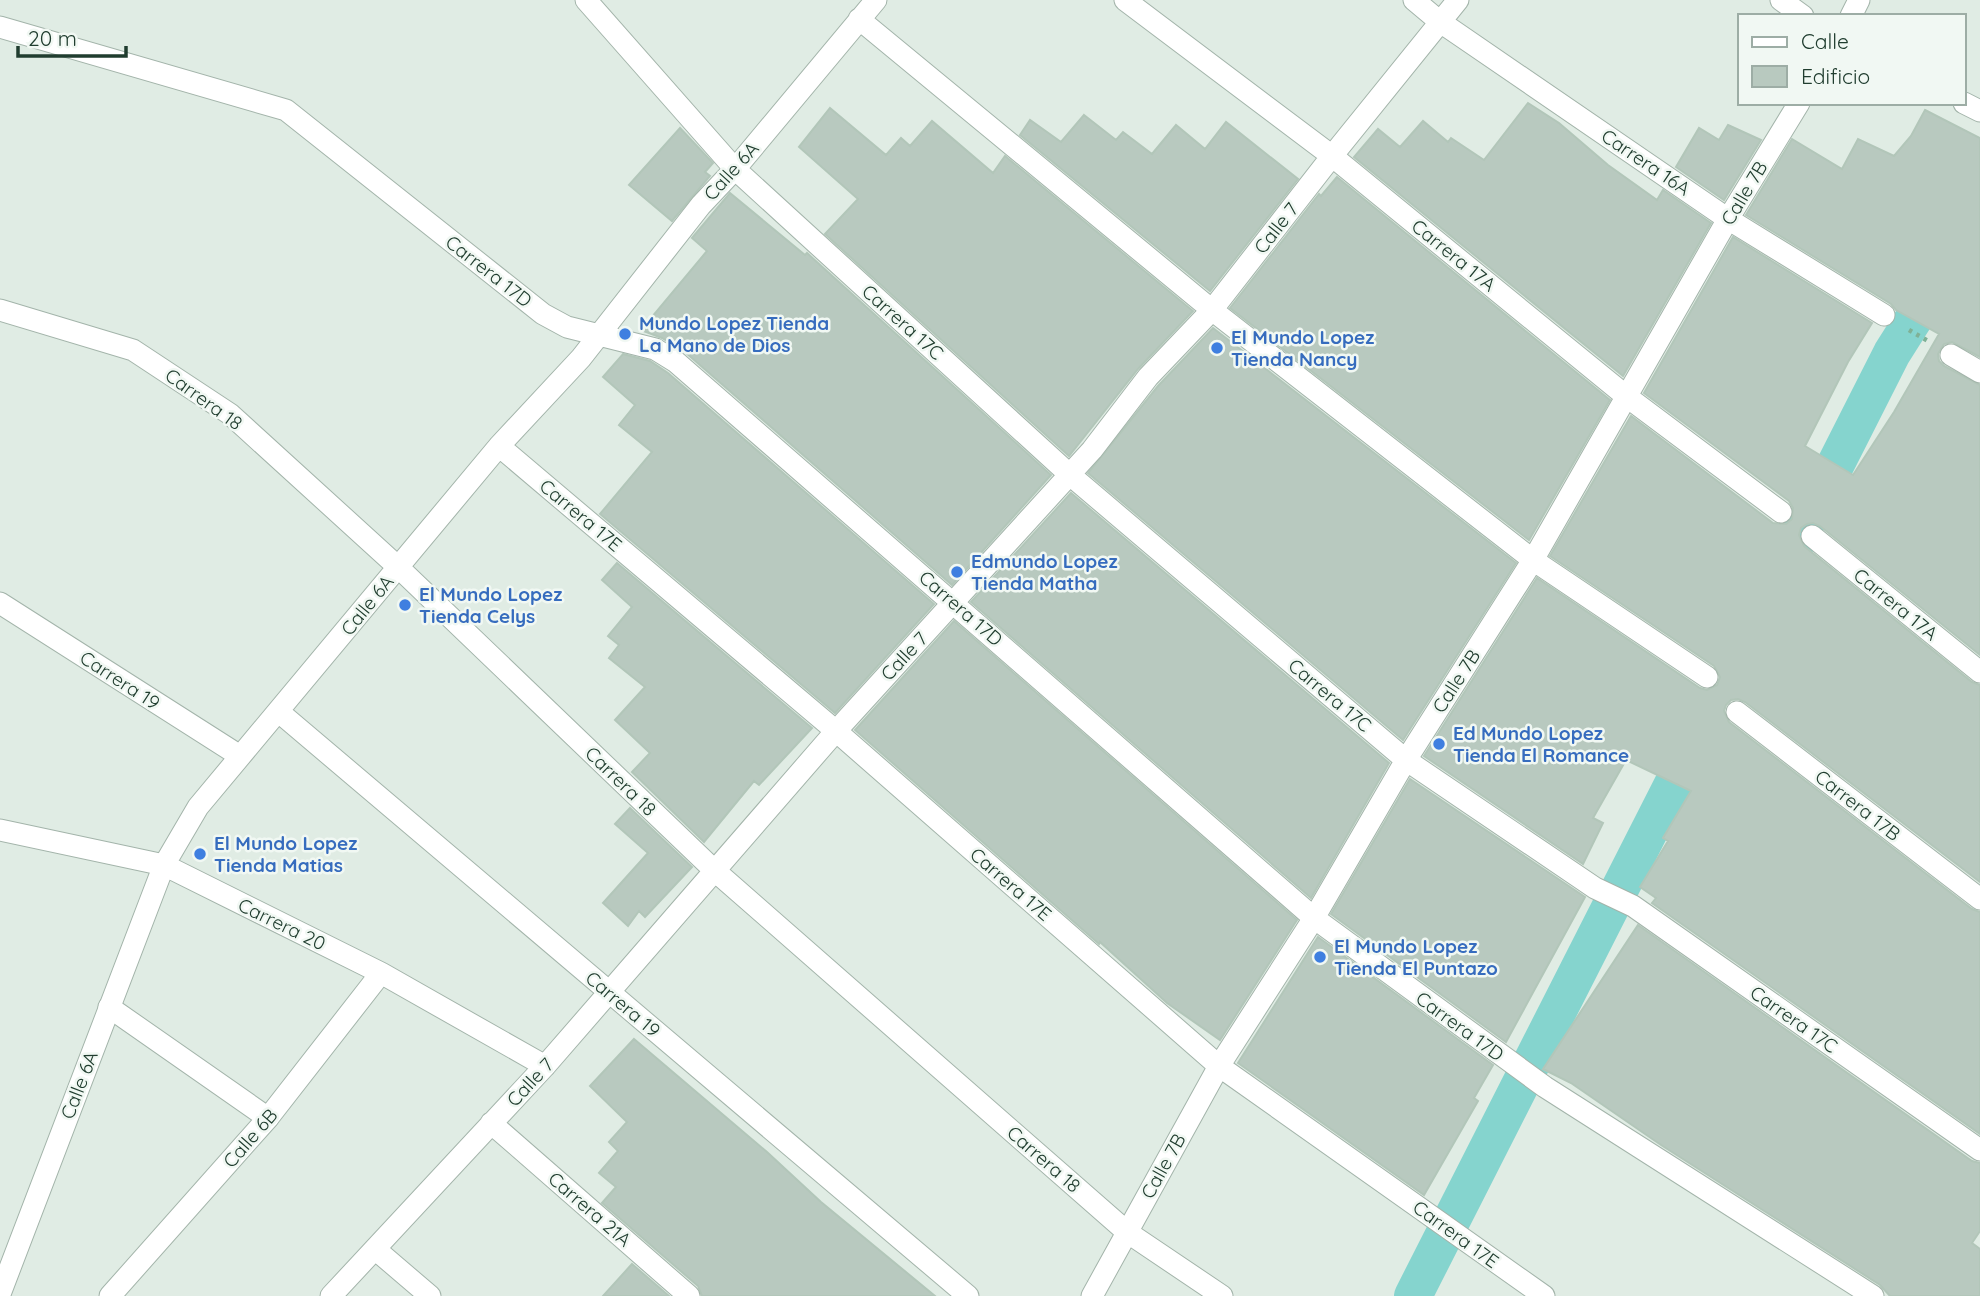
<svg xmlns="http://www.w3.org/2000/svg" width="1980" height="1296" font-family="Quicksand,sans-serif">
<style>
.lines{fill:none;stroke-linecap:round;stroke-linejoin:round}
.canal{stroke:#85d4ce;stroke-width:38}
.building{fill:#b8c9bf;stroke:#b2c6b9;stroke-width:2}
.service-casing{stroke:#a3b4aa;stroke-width:23}
.minor-casing{stroke:#a3b4aa;stroke-width:23}
.path{stroke:#7fb196;stroke-width:4.5;stroke-dasharray:3.5 5;stroke-linecap:butt}
.service{stroke:#fff;stroke-width:21}
.minor{stroke:#fff;stroke-width:21}
.shop-dot{fill:#3f7fe0;stroke:#f1f8f3;stroke-width:2.5}
.labels{text-anchor:middle;dominant-baseline:central;stroke-width:5;stroke-linejoin:round;paint-order:stroke}
.street-label{font-size:19px;fill:#203d2f;stroke:#f1f8f3}
.shop-label{font-size:19px;font-weight:bold;fill:#366cbe;stroke:#f1f8f3;text-anchor:start}
</style>
<rect width="100%" height="100%" fill="#e0ece4"/>
<g class="lines">
<path class="canal" d="M1776,582L1892,353L1980,214
M1413,1296L1698,735"/>
</g>
<path class="building" d="M1528,103L1559,123L1608,165L1657,200L1663,190L1711,223L1623,376L1354,157L1378,129L1400,147L1423,121L1448,142L1451,138L1484,160Z
M830,108L886,155L901,138L910,146L932,121L993,173L1005,156L1193,311L1138,369L1069,456L825,234L858,199L799,147Z
M1925,110L1980,138V357L1952,342L1944,344L1938,354L1939,361L1944,366L1980,385V655L1820,526L1813,523L1807,524L1801,528L1799,535L1804,546L1972,682L1980,685V882L1745,702L1738,699L1731,700L1726,705L1724,711L1729,722L1972,909L1980,912V1134L1652,903L1656,898L1640,887L1668,841L1663,838L1691,791L1626,760L1593,818L1603,823L1583,864L1424,756L1537,578L1700,688L1707,690L1717,685L1720,677L1714,666L1550,556L1631,416L1773,523L1786,524L1792,519L1793,508L1789,501L1644,393L1733,237L1872,323L1848,362L1805,446L1853,475L1894,412L1939,334L1896,310L1891,304L1746,215L1792,139L1842,169L1858,139L1894,156L1911,136Z
M1084,115L1116,140L1123,132L1152,154L1176,125L1205,149L1226,122L1298,179L1210,291L1020,135L1030,120L1061,142Z
M1728,125L1761,140L1724,200L1676,167L1699,128L1719,140Z
M680,128L713,163L705,172L710,176L672,221L629,185Z
M1337,177L1610,400L1529,540L1230,308L1319,194L1321,196Z
M730,193L805,255L807,253L1051,475L952,585L685,352L662,338L641,330L707,251L692,238Z
M1213,328L1516,563L1403,740L1088,473L1158,386Z
M623,354L650,361L668,373L934,604L835,713L600,514L652,452L619,425L635,405L603,377Z
M1071,493L1389,763L1311,898L971,602Z
M617,563L812,728L759,785L754,781L704,842L632,772L650,753L615,720L645,687L609,658L619,645L608,636L632,607L602,580Z
M954,621L1297,920L1220,1040L1167,1003L1100,942L1099,944L855,730Z
M1410,779L1585,897L1506,1042L1331,914Z
M630,808L692,867L645,917L639,911L628,926L603,903L648,853L615,824Z
M1638,925L1972,1161L1980,1163V1231L1972,1243L1980,1249V1296H1890L1880,1285L1661,1145L1571,1083L1543,1069Z
M1318,937L1493,1065L1474,1098L1478,1101L1424,1195L1238,1063Z
M634,1039L767,1152L821,1202L935,1296H702L698,1286L602,1203L616,1187L599,1173L618,1151L609,1142L627,1122L590,1086Z
M632,1264L669,1296H603Z"/>
<g class="lines">
<g class="service-casing">
<path id="service" d="M109,1007L268,1118"/>
</g>
<g class="minor-casing">
<path id="minor" d="M586,0L735,169L1069,474L1406,760L1595,888L1633,906L1980,1150
M1125,0L1332,156L1626,396L1781,512
M1414,0L1439,21L1728,219L1884,315
M1781,0L1803,16
M1851,16L1859,0
M859,19L1212,310L1533,560L1707,677
M0,27L286,110L543,314L567,327L655,349L676,362L1314,918L1545,1087L1873,1296
M1964,103L1980,111
M0,310L133,350L230,414L398,567L714,870L1127,1232L1222,1296
M1951,355L1980,372
M499,446L836,731L1219,1066L1544,1296
M1812,536L1980,672
M0,603L240,756
M279,712L968,1296
M1737,712L1980,899
M0,830L164,865L381,973L545,1066
M491,1123L689,1296
M375,1249L430,1296
M0,1294L164,865L198,807L499,446L581,358L701,205L735,169L876,0
M110,1296L268,1118L381,973
M331,1296L545,1066L836,731L1092,450L1148,377L1212,310L1332,156L1458,0
M1092,1296L1219,1066L1314,918L1406,760L1533,560L1728,219L1799,103"/>
</g>
<path class="path" d="M1909,330L1928,341"/>
<use href="#service" class="service"/>
<use href="#minor" class="minor"/>
</g>
<g class="shop-dot">
<circle cx="625" cy="334" r="7"/>
<circle cx="1217" cy="348" r="7"/>
<circle cx="957" cy="572" r="7"/>
<circle cx="405" cy="605" r="7"/>
<circle cx="1439" cy="744" r="7"/>
<circle cx="200" cy="854" r="7"/>
<circle cx="1320" cy="957" r="7"/>
</g>
<g class="labels">
<g class="street-label">
<text transform="translate(1646 162) rotate(34)">Carrera 16A</text>
<text transform="translate(731 171) rotate(-48)">Calle 6A</text>
<text transform="translate(1744 193) rotate(-59)">Calle 7B</text>
<text transform="translate(1276 228) rotate(-52)">Calle 7</text>
<text transform="translate(1454 255) rotate(39)">Carrera 17A</text>
<text transform="translate(489 271) rotate(38)">Carrera 17D</text>
<text transform="translate(903 322) rotate(42)">Carrera 17C</text>
<text transform="translate(204 399) rotate(36)">Carrera 18</text>
<text transform="translate(581 515) rotate(40)">Carrera 17E</text>
<text transform="translate(1896 604) rotate(39)">Carrera 17A</text>
<text transform="translate(367 605) rotate(-51)">Calle 6A</text>
<text transform="translate(961 608) rotate(41)">Carrera 17D</text>
<text transform="translate(904 656) rotate(-47)">Calle 7</text>
<text transform="translate(120 680) rotate(33)">Carrera 19</text>
<text transform="translate(1456 681) rotate(-57)">Calle 7B</text>
<text transform="translate(1330 695) rotate(40)">Carrera 17C</text>
<text transform="translate(621 781) rotate(44)">Carrera 18</text>
<text transform="translate(1858 805) rotate(38)">Carrera 17B</text>
<text transform="translate(1011 884) rotate(41)">Carrera 17E</text>
<text transform="translate(282 924) rotate(26)">Carrera 20</text>
<text transform="translate(623 1004) rotate(40)">Carrera 19</text>
<text transform="translate(1794 1019) rotate(35)">Carrera 17C</text>
<text transform="translate(1460 1026) rotate(36)">Carrera 17D</text>
<text transform="translate(530 1082) rotate(-47)">Calle 7</text>
<text transform="translate(79 1085) rotate(-69)">Calle 6A</text>
<text transform="translate(250 1138) rotate(-49)">Calle 6B</text>
<text transform="translate(1044 1159) rotate(41)">Carrera 18</text>
<text transform="translate(1163 1166) rotate(-61)">Calle 7B</text>
<text transform="translate(590 1209) rotate(41)">Carrera 21A</text>
<text transform="translate(1456 1234) rotate(36)">Carrera 17E</text>
</g>
<g class="shop-label">
<text x="639" y="323">Mundo Lopez Tienda<tspan x="639" dy="22">La Mano de Dios</tspan></text>
<text x="1231" y="337">El Mundo Lopez<tspan x="1231" dy="22">Tienda Nancy</tspan></text>
<text x="971" y="561">Edmundo Lopez<tspan x="971" dy="22">Tienda Matha</tspan></text>
<text x="419" y="594">El Mundo Lopez<tspan x="419" dy="22">Tienda Celys</tspan></text>
<text x="1453" y="733">Ed Mundo Lopez<tspan x="1453" dy="22">Tienda El Romance</tspan></text>
<text x="214" y="843">El Mundo Lopez<tspan x="214" dy="22">Tienda Matias</tspan></text>
<text x="1334" y="946">El Mundo Lopez<tspan x="1334" dy="22">Tienda El Puntazo</tspan></text>
</g>
</g>
<rect x="1738" y="14" width="228" height="91" fill="#f1f8f3" stroke="#9dada5" stroke-width="2"/>
<rect x="1752" y="37" width="35" height="10" fill="#ffffff" stroke="#9dada5" stroke-width="2"/>
<text x="1801" y="49" font-size="21" fill="#203d2f">Calle</text>
<rect x="1752" y="66" width="35" height="21" fill="#b8c9bf" stroke="#9dada5" stroke-width="2"/>
<text x="1801" y="84" font-size="21" fill="#203d2f">Edificio</text>
<path d="M18 46v10h108v-10" fill="none" stroke="#203d2f" stroke-width="3.5"/>
<text x="28" y="46" font-size="21" fill="#203d2f" stroke="#f1f8f3" stroke-width="5" paint-order="stroke">20 m</text>
</svg>
